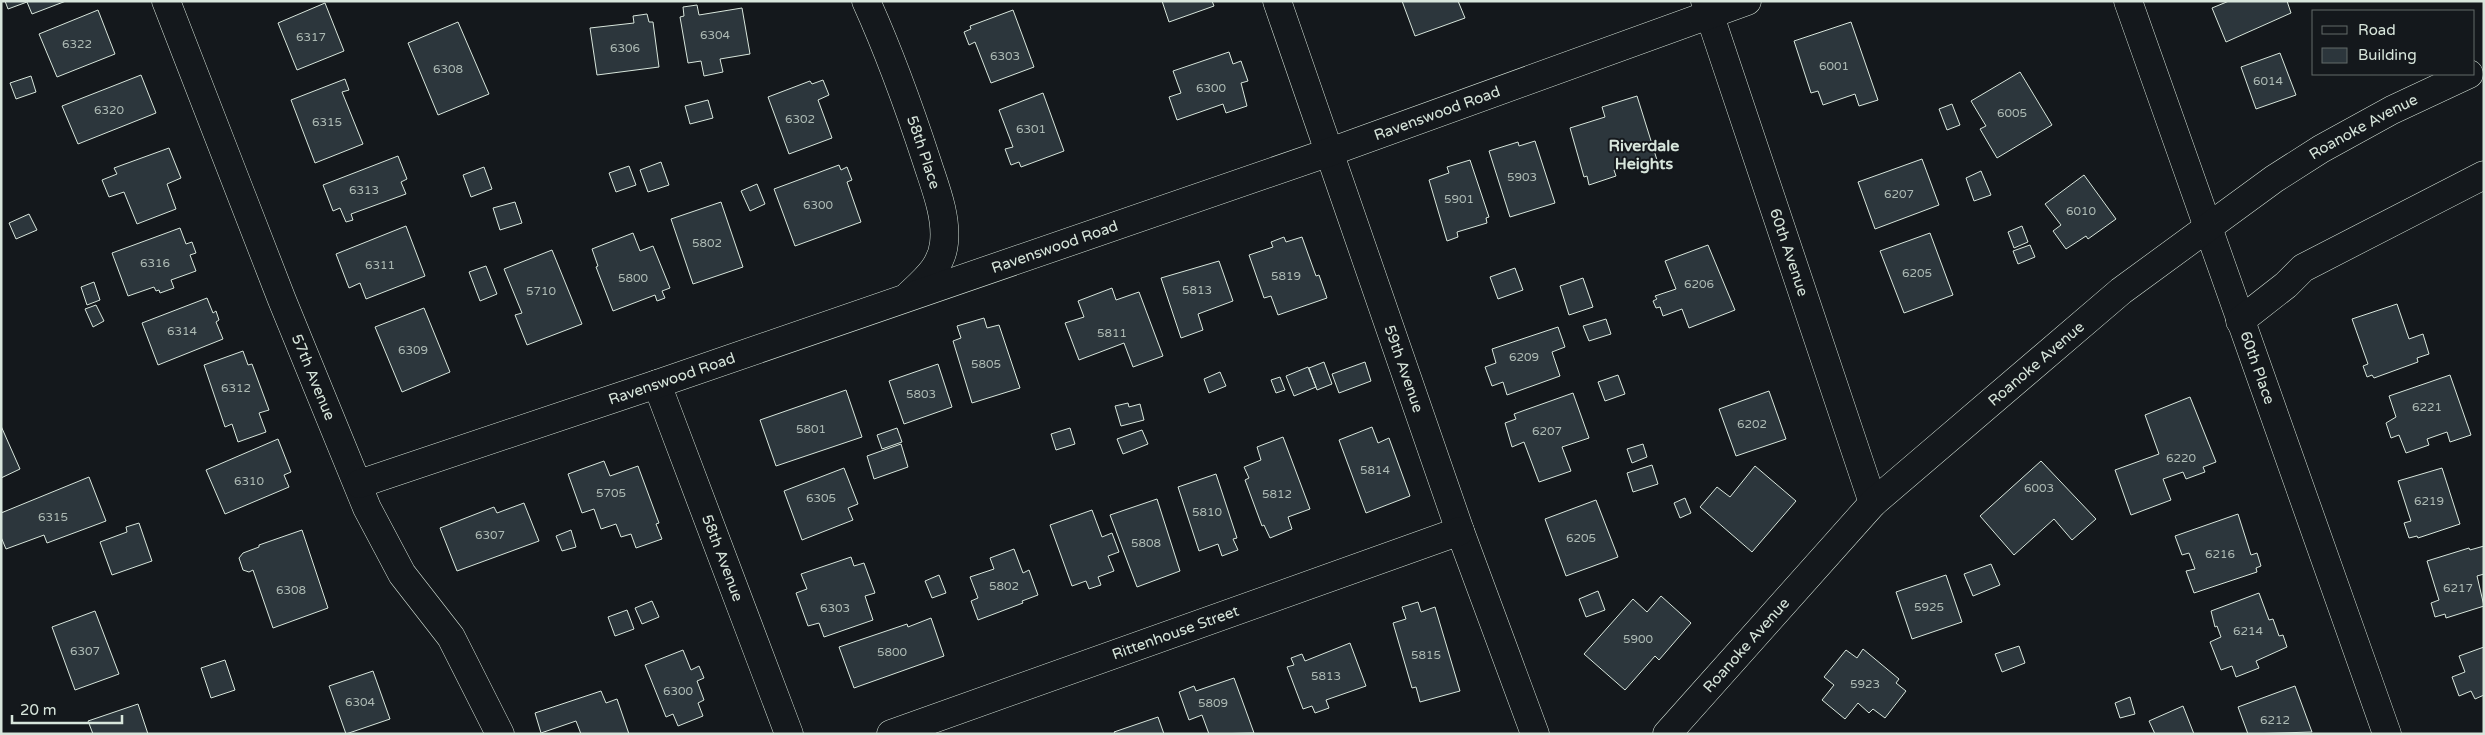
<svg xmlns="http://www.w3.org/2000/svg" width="2485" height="735" font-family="'Varela Round',sans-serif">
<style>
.building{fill:#2c363c;stroke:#d8e6dc}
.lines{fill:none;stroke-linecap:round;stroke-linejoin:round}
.minor-casing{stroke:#d8e6dc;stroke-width:29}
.minor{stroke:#14181c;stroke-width:28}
.labels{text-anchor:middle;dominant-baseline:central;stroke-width:4;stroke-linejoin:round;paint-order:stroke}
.number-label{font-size:12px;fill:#adbab4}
.street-label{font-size:15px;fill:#d8e6dc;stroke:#14181c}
.neighbourhood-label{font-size:16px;font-weight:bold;fill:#d8e6dc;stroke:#14181c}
</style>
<rect width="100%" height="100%" fill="#14181c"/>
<path class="building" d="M5,1H66L32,14L27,2L8,9Z
M1162,1H1212L1214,6L1169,22Z
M1402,1H1458L1465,18L1415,36Z
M2229,1H2287L2291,13L2226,42L2212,8Z
M325,3L344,51L297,70L278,23Z
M697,5L699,15L742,8L750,54L720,59L723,72L704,76L701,61L688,63L680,17L684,16L683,7Z
M98,10L115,54L57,77L39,34Z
M1013,10L1034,67L991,83L975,42L969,45L964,32L971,29L970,26Z
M647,14L649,22H653L659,67L597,75L590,28L634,23L633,16Z
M458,22L489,94L438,115L408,43Z
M1851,22L1878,100L1859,106L1855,94L1823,105L1818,91L1811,93L1794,41Z
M1229,52L1233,64L1241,61L1248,81L1241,83L1247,106L1226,113L1223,104L1177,120L1169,97L1181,93L1173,71Z
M2280,53L2296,95L2256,109L2241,67Z
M2020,72L2052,125L1997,158L1980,129L1986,126L1971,101Z
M141,75L156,113L78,144L62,106Z
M31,76L36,92L16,99L10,83Z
M345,79L349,90L342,92L363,144L315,163L291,100Z
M823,80L829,95L818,100L832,138L789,154L768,97L810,81L812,84Z
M1043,93L1064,151L1021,167L1019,162L1011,165L1005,149L1013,147L999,110Z
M1637,96L1657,160L1614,170L1616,176L1589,185L1587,176L1584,177L1570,128L1605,117L1602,107Z
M708,100L713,118L690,124L685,106Z
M1952,104L1960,125L1947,130L1939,109Z
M1535,141L1555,203L1510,217L1489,151L1518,142L1519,146Z
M169,148L181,178L167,184L176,209L137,224L124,192L109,197L102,180L117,174L114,168Z
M398,156L407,179L401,182L406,194L351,214L353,220L346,222L340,208L333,211L323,185Z
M1922,159L1939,205L1875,229L1858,182Z
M1470,160L1489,217L1486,218L1487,223L1457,232L1458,237L1447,241L1429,180L1449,173L1447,167Z
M661,162L669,185L648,192L640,170Z
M839,165L841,170L847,167L852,180L847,182L861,222L795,246L774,189Z
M629,166L636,185L616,192L609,173Z
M484,167L492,189L471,197L463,175Z
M1981,171L1991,195L1974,201L1966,178Z
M2084,175L2116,219L2088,239L2086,236L2066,249L2053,231L2061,225L2045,204Z
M757,184L765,204L750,211L741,191Z
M515,202L522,223L500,230L493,208Z
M721,202L743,267L693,284L671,219Z
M29,214L37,230L16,239L9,223Z
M406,226L425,276L366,299L360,283L349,288L336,254Z
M2022,226L2028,242L2014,248L2008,232Z
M180,228L186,244L192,242L196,253L190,255L196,271L171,280L174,288L160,293L159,290L156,291L154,287L128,296L112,253Z
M633,233L640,251L653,246L670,288L662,291L665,298L657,301L655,295L613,311L596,267L598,266L592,249Z
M1930,233L1953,295L1904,313L1880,251Z
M1284,237L1286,242L1302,237L1316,276L1319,275L1327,298L1278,315L1271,296L1264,298L1249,255L1273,247L1271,242Z
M1708,245L1735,310L1689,328L1682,309L1663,316L1660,307L1656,308L1653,301L1657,299L1655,296L1676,289L1665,261Z
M2030,245L2035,257L2018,264L2013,251Z
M552,250L582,324L527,345L515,315L522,313L504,269Z
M1219,261L1233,301L1198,314L1203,330L1181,338L1161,278Z
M486,266L497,294L480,301L469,272Z
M1515,268L1523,290L1498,299L1490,277Z
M1583,278L1593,307L1569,315L1560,286Z
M94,282L100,300L87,305L81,287Z
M1112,288L1116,300L1139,292L1163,356L1133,367L1124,343L1079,360L1065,323L1084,317L1078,301Z
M207,298L213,313L216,311L219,320L216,322L223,339L158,365L142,323Z
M2397,304L2409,339L2423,334L2429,354L2417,358L2418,362L2374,378L2372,375L2367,377L2363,366L2368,364L2352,319Z
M96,305L104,321L93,327L85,309Z
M424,308L450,372L402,392L375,327Z
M984,318L987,328L999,325L1020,388L972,403L953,341L961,338L957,326Z
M1606,319L1611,334L1589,341L1583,326Z
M1558,327L1565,347L1552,352L1560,376L1507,395L1503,382L1492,386L1485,367L1496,363L1492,349Z
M243,351L248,365L252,364L269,410L259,413L266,432L238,442L232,424L225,427L204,365Z
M1324,362L1332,384L1317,390L1309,368Z
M1365,362L1371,381L1339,393L1332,374Z
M938,364L952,407L904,424L889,381Z
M1308,367L1316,387L1294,396L1286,376Z
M1220,372L1226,386L1209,393L1204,379Z
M1618,375L1625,394L1605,401L1598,382Z
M2450,375L2471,435L2450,442L2447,432L2427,439L2429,445L2406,453L2399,435L2391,438L2386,423L2396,417L2389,396Z
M1280,377L1285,390L1276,393L1271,380Z
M846,390L862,437L776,466L760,420Z
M1769,391L1786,439L1736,456L1719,409Z
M1573,393L1589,438L1562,447L1571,471L1539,482L1524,442L1512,447L1505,423L1516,419L1514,414Z
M2190,397L2216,462L2203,467L2205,472L2186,479L2183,472L2163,479L2171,500L2131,515L2115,470L2159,454L2145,415Z
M1128,403L1129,407L1140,404L1144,420L1121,426L1115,406Z
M1,426L20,469L1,478Z
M1372,427L1378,443L1389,438L1410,496L1366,513L1339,440Z
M897,428L902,442L882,449L877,435Z
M1070,428L1075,444L1056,450L1051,434Z
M1142,430L1148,444L1123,454L1117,439Z
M1283,437L1310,509L1288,517L1292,529L1270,538L1264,525L1262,526L1245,480L1249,478L1244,467L1261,460L1257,447Z
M278,439L291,472L284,475L289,487L225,514L206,470Z
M901,444L908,467L874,479L867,456Z
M1643,444L1647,457L1632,463L1627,449Z
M604,461L610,476L638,466L659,523L656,524L662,539L636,548L631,534L621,537L616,524L601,529L594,509L582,513L568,474Z
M2041,461L2096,519L2072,540L2054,519L2014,555L1980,516Z
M1652,465L1658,484L1633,492L1627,473Z
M1755,466L1796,501L1752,552L1700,507L1717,487L1730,497Z
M844,468L858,504L848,508L853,520L802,540L784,491Z
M2442,468L2460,524L2418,538L2417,536L2409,538L2404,523L2411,521L2398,481Z
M1216,474L1237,538L1233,539L1238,550L1222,556L1218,544L1199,551L1178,487Z
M89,477L106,521L47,543L44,535L6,549L1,537V513Z
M1685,498L1691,513L1680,518L1674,503Z
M1157,499L1180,571L1137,587L1110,515Z
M1596,500L1618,557L1566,576L1545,519Z
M524,503L539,541L457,571L440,528L494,507L497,513Z
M1092,510L1102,537L1112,533L1119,552L1108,556L1114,571L1098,577L1101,585L1089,589L1086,581L1072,586L1050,525Z
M2238,514L2251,555L2257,553L2261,566L2256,568L2257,572L2194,593L2186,571L2195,569L2189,553L2182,555L2175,536Z
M139,523L152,561L112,575L100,542L127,532L126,527Z
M302,530L328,608L273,628L253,570L249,572L243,570L239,558L243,553L259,547V545Z
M571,530L576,547L562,551L556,536Z
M2484,546V574L2477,576L2484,606L2446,618L2445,614L2435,617L2431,603L2439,600L2427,561L2469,548L2470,550Z
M1014,549L1023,573L1029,570L1038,595L1022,601L1023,603L978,620L971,601L978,598L970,577L994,569L990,558Z
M851,557L854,566L864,563L875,593L865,596L873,620L824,637L819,623L808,626L796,593L807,589L801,574Z
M1991,564L2000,585L1973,596L1964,574Z
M939,575L946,593L932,598L925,581Z
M1946,575L1962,622L1912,639L1896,592Z
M1598,591L1605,610L1586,617L1579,599Z
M2259,593L2269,620L2273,619L2279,636L2283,635L2287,647L2256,661L2259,668L2236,677L2232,666L2221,670L2210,642L2221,637L2217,626L2215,627L2211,611Z
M1661,596L1691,623L1659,660L1655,656L1625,690L1584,654L1633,599L1647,612Z
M652,601L659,617L642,624L635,608Z
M1418,602L1421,612L1435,607L1460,691L1420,702L1416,687L1412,688L1393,623L1406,619L1402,607Z
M627,610L634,629L615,636L608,617Z
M95,611L119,674L75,690L52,627Z
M931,618L944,656L854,688L839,647L907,624L908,627Z
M1350,643L1366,686L1326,700L1329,708L1315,713L1312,706L1303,709L1287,667L1294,665L1291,658L1302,654L1305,661Z
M2019,646L2025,663L2002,672L1995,654Z
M2484,647V695L2475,699L2471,691L2459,696L2452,677L2465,672L2459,656Z
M1863,649L1899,679L1896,683L1906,691L1885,718L1873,709L1869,713L1858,703L1845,719L1822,700L1834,685L1824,677L1846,650L1857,658Z
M683,650L691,670L699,666L704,678L697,681L704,700L698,703L703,716L678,726L673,714L666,717L645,665Z
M225,660L235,690L211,698L201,668Z
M373,671L390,719L346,734L329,686Z
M1234,678L1254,733L1209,734L1202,715L1189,720L1179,692L1194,686L1196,691Z
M2295,686L2312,732L2248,734L2238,707Z
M601,691L606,703L617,699L629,734H581L576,721L541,733L535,713Z
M2130,697L2135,714L2120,718L2115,703Z
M138,704L148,734H93L88,721Z
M2183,706L2194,734H2155L2149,721Z
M1158,717L1164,734H1115L1114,732Z"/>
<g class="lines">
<g class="minor-casing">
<g id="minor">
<path id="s1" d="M166,1L282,300L367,508L402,574L451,637L500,734"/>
<path id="s2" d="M866,1C890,54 909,107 927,162C935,187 947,216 944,243C942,266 925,280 909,295"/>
<path id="s3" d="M1277,1L1460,531L1535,734"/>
<path id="s4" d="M1705,1L1873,503"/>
<path id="s5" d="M2128,1L2387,734"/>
<path d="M2240,321L2286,285L2303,268L2484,175"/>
<path id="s6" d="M657,384L789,734"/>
<path id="s7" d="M359,484L657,384L1330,152L1747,1"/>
<path id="s8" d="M891,734L1460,531"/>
<path id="s9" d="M1667,734L1873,503L2121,291L2274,179L2321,149L2392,110L2469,74"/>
</g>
</g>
<use href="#minor" class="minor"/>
</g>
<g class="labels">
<g class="number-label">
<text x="715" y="35">6304</text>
<text x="311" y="37">6317</text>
<text x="77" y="44">6322</text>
<text x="625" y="48">6306</text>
<text x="1005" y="56">6303</text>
<text x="1834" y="66">6001</text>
<text x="448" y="69">6308</text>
<text x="2268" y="81">6014</text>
<text x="1211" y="88">6300</text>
<text x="109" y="110">6320</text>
<text x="2012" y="113">6005</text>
<text x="800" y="119">6302</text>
<text x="327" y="122">6315</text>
<text x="1031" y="129">6301</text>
<text x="1522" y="177">5903</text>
<text x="364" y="190">6313</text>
<text x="1899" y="194">6207</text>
<text x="1459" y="199">5901</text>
<text x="818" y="205">6300</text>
<text x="2081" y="211">6010</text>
<text x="707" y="243">5802</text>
<text x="155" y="263">6316</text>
<text x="380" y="265">6311</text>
<text x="1917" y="273">6205</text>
<text x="1286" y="276">5819</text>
<text x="633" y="278">5800</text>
<text x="1699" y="284">6206</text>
<text x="1197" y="290">5813</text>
<text x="541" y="291">5710</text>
<text x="182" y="331">6314</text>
<text x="1112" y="333">5811</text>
<text x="413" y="350">6309</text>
<text x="1524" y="357">6209</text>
<text x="986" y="364">5805</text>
<text x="236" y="388">6312</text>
<text x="921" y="394">5803</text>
<text x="2427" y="407">6221</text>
<text x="1752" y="424">6202</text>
<text x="811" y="429">5801</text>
<text x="1547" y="431">6207</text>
<text x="2181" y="458">6220</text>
<text x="1375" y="470">5814</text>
<text x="249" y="481">6310</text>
<text x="2039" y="488">6003</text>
<text x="611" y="493">5705</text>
<text x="1277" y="494">5812</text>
<text x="821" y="498">6305</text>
<text x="2429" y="501">6219</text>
<text x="1207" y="512">5810</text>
<text x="53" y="517">6315</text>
<text x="490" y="535">6307</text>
<text x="1581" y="538">6205</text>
<text x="1146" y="543">5808</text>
<text x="2220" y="554">6216</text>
<text x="1004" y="586">5802</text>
<text x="2458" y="588">6217</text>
<text x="291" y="590">6308</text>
<text x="1929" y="607">5925</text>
<text x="835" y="608">6303</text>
<text x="2248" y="631">6214</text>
<text x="1638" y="639">5900</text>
<text x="85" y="651">6307</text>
<text x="892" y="652">5800</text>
<text x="1426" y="655">5815</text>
<text x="1326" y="676">5813</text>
<text x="1865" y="684">5923</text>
<text x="678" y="691">6300</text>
<text x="360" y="702">6304</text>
<text x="1213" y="703">5809</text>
<text x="2275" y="720">6212</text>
</g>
<g class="street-label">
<text stroke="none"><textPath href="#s7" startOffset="1140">Ravenswood Road</textPath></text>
<text stroke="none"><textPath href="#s9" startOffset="929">Roanoke Avenue</textPath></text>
<text stroke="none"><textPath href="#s2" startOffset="162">58th Place</textPath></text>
<text stroke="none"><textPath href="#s7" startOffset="735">Ravenswood Road</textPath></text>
<text stroke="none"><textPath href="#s4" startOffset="265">60th Avenue</textPath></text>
<text stroke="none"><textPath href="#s9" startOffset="524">Roanoke Avenue</textPath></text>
<text stroke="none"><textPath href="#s3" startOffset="389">59th Avenue</textPath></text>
<text stroke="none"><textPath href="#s5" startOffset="389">60th Place</textPath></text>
<text stroke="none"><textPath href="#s1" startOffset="404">57th Avenue</textPath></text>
<text stroke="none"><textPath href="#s7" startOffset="330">Ravenswood Road</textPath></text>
<text stroke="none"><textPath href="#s6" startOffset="186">58th Avenue</textPath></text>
<text stroke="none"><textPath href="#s8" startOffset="302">Rittenhouse Street</textPath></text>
<text stroke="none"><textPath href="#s9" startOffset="119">Roanoke Avenue</textPath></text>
</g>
<g class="neighbourhood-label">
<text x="1644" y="146">Riverdale<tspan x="1644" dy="18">Heights</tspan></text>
</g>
</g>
<rect width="2485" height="735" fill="none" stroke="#d8e6dc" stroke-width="5"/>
<rect x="2312" y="10" width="162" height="65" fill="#14181c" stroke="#626a69"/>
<rect x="2322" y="26" width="25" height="8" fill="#14181c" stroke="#626a69"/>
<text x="2358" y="35" font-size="15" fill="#d8e6dc">Road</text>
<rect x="2322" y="48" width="25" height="15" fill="#2c363c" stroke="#626a69"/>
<text x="2358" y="60" font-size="15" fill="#d8e6dc">Building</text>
<path d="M12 715v8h110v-8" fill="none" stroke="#d8e6dc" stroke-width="2.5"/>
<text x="20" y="715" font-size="15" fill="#d8e6dc" stroke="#14181c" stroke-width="4" paint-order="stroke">20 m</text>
</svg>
